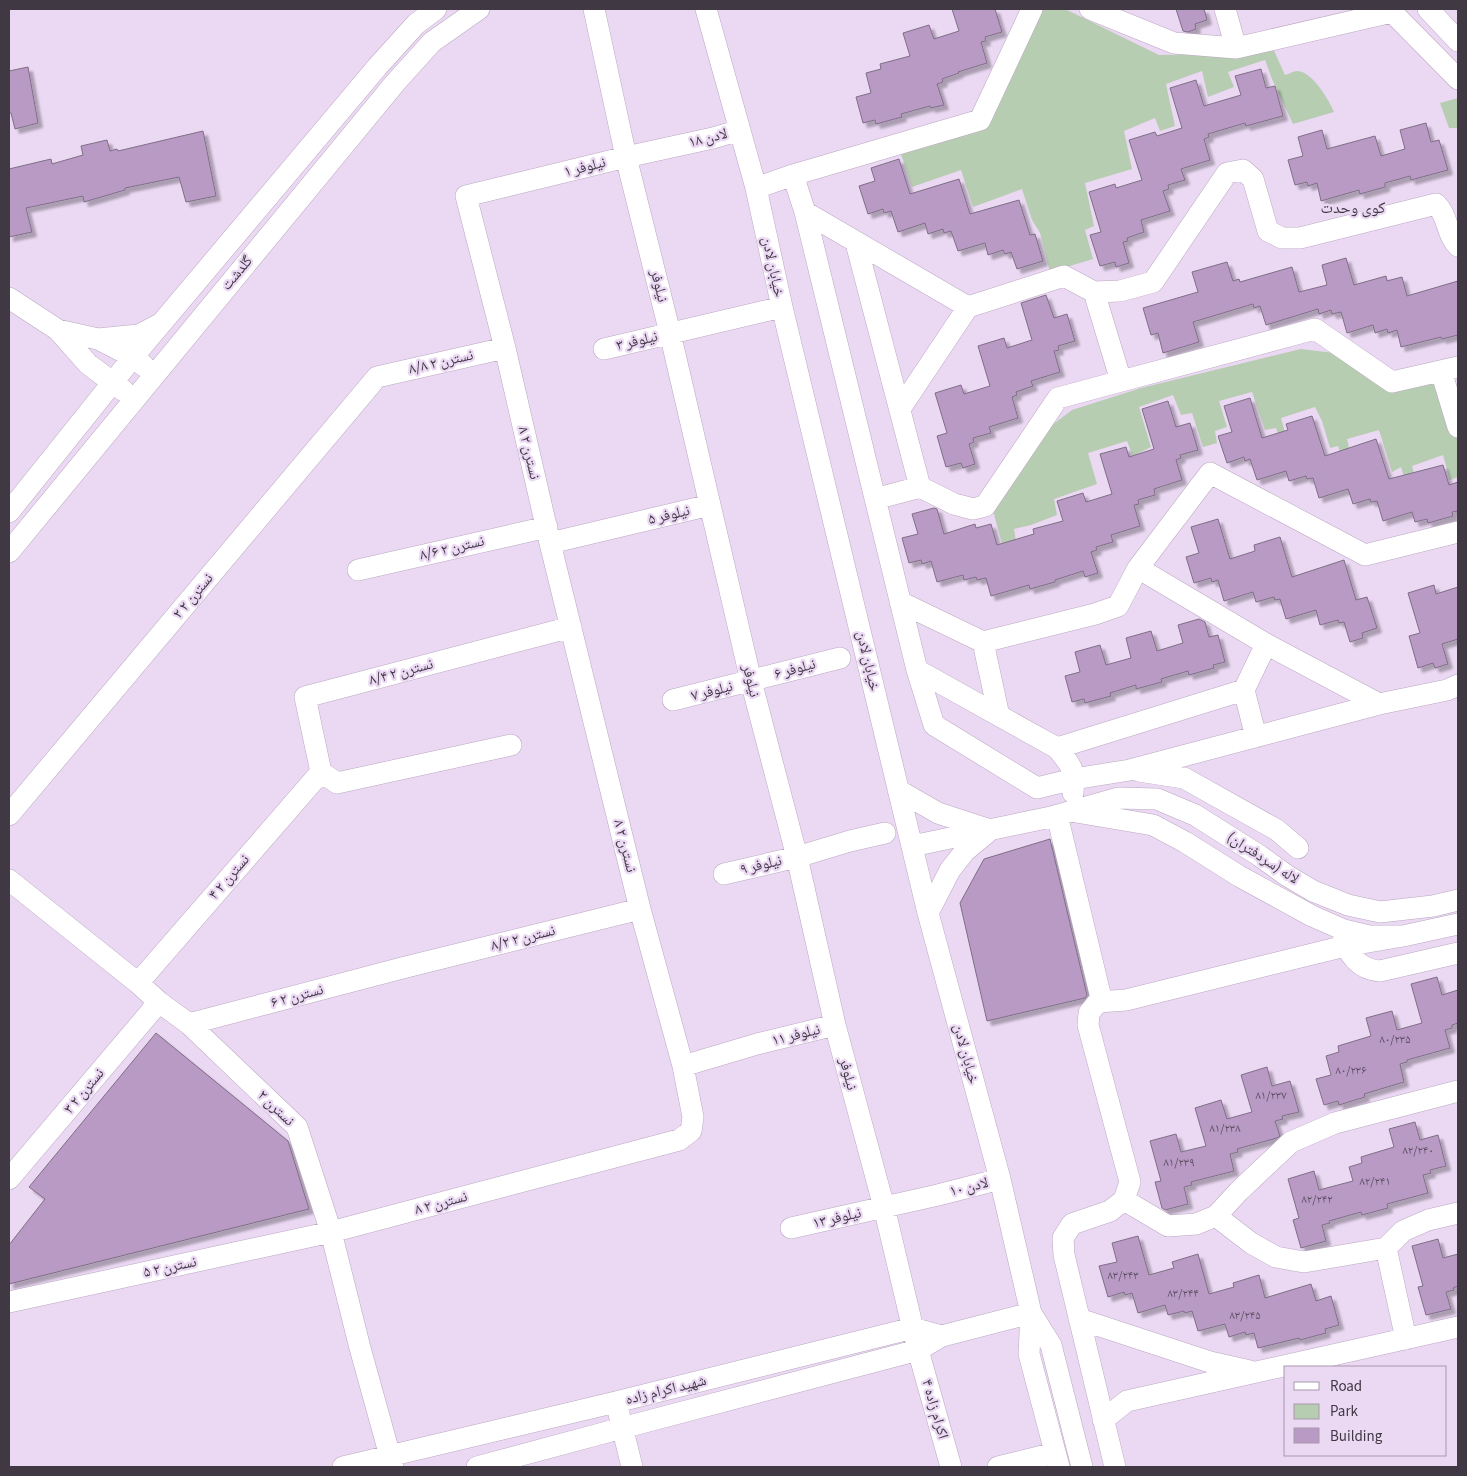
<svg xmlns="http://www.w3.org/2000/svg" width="1467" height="1476" font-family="'Source Sans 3','Noto Naskh Arabic',sans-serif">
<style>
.green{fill:#b7cdb2}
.building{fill:#b99ac5;stroke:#7f6e86;filter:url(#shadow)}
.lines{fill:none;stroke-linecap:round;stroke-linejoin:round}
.minor-casing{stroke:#bba8c2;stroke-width:22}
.minor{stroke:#fff;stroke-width:21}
.labels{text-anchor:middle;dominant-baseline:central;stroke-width:4.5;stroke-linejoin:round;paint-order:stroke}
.number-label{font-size:12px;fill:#5e5064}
.street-label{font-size:15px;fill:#403843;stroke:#ebd8f3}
.neighbourhood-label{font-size:16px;fill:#403843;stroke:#ebd8f3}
</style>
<defs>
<filter id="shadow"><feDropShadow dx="4.5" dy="4.5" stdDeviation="1" flood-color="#0004"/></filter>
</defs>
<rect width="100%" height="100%" fill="#ebd8f3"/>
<path class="green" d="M1042,9H1065L1159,55L1231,54L1271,44L1285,75C1289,74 1293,71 1297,71C1312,71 1329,100 1334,112L1293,124L1272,79L1265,60L1228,72L1234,87L1208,97L1202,71L1166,84L1175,126L1160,131L1155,118L1124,131L1132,169L1085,183L1094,226L1085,230L1093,259L1050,272L1040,233L1032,220L1022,189L973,207L961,170L912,187L900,151L985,129Z
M1458,98V128H1449L1440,103Z
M1301,349L1334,353L1389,389L1439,376L1458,442V477L1450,480L1443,455L1412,466L1418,487L1408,491L1401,467L1392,472L1379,430L1347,439L1353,466L1345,470L1338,446L1330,448L1322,421L1315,407L1281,418L1288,443L1282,444L1276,428L1265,430L1252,392L1219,401L1227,427L1215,431L1217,443L1203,447L1192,413L1181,415L1173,395L1139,407L1151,447L1133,456L1127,441L1088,453L1097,484L1054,499L1057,515L1031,525L1014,529L1018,553L1006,558L992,507L1043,432L1072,410L1141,388Z"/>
<path class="building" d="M952,9H995L1002,32L985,37L986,41L981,42L987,63L958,72L959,73L942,79L943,82L937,84L944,105L931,108L930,106L901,114L902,117L876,124L875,120L863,123L856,97L871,93L866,73L881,69L880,64L910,56L903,33L929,25L934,39L959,31Z
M1176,9H1204L1207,20L1195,24L1196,29L1188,32L1183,31Z
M28,67L38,123L15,129L11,113H9V71Z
M1261,69L1266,88L1275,86L1283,116L1246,126L1245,123L1208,134L1209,137L1204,139L1210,160L1181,169L1185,180L1168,185L1169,189L1163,191L1170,211L1141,220L1144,232L1127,238L1128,241L1123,242L1129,263L1116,267L1115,262L1100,266L1090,235L1101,232L1089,192L1115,184L1116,188L1142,180L1129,140L1155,132L1157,136L1182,128L1170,88L1196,80L1204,106L1241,95L1235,76Z
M1426,123L1431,142L1439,140L1448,170L1411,180L1410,176L1385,183V187L1360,194L1359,190L1321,201L1317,183L1308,186L1307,182L1295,185L1288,160L1303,156L1298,137L1322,130L1327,149L1375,136L1381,156L1405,149L1400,130Z
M203,131L216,196L186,202L179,177L125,188V190L84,202L83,196L26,208L32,232L9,237V169L51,159L52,164L83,155L81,146L107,140L110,151L117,149L118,151Z
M899,159L910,194L959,179L970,214L1019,200L1030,235L1035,234L1043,261L1017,269L1011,252L1005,254L1003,250L988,255L985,243L958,251L951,231L944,233L943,229L928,234L925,223L898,232L891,211L884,213L883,209L868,214L859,186L875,181L871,168Z
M1346,258L1354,285L1386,276L1387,281L1402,277L1407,296L1458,281V335L1442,339L1441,337L1401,347L1397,330L1388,333L1387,329L1375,333L1373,325L1347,333L1341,312L1332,314L1331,310L1319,314L1318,309L1266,325L1260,306L1254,308L1253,304L1193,322L1199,342L1163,353L1158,333L1151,335L1143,308L1198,292L1192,272L1227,262L1233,281L1239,279L1240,282L1292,267L1299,292L1327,285L1322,265Z
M1046,295L1054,318L1067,314L1075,341L1058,346L1059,350L1054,351L1060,372L1031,381L1033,386L1016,392L1017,395L1012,397L1018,418L989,427L991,433L973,438L974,442L969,444L975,464L963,468L961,463L946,467L937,436L947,433L935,393L961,385L964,394L990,386L978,346L1004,338L1007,348L1032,340L1021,303Z
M1250,398L1262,438L1288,430L1286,424L1312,416L1325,456L1376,439L1389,479L1443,465L1449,485L1458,482V511L1452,512L1453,516L1428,523L1427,519L1415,522L1412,512L1383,521L1377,501L1371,502L1370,499L1353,504L1348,489L1319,498L1313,478L1307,479L1306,476L1289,481L1286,471L1257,480L1250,459L1245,461L1244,457L1227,463L1218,436L1232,432L1224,406Z
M1168,401L1176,427L1190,423L1198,450L1180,455L1181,458L1176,460L1182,480L1154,489L1155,495L1138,500L1139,504L1134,505L1140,526L1111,535L1113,542L1096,547L1097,550L1091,552L1098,573L1085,577L1083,571L1055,580V582L1030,589L1029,585L991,596L986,578L977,580L976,577L964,580L963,575L937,582L931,561L922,564L921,560L909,563L902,538L918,534L912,514L934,508L937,509L944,534L975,524L976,528L991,524L997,545L1034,534L1033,529L1063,521L1057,501L1083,493L1086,502L1112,494L1100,454L1126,447L1129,457L1154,449L1142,409Z
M1218,519L1230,559L1255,551L1254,545L1280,537L1292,577L1344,560L1356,600L1367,597L1377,628L1362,633L1363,638L1350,642L1344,622L1339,623L1338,620L1320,625L1316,610L1286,619L1280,599L1275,600L1274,597L1256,602L1253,592L1224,601L1218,580L1212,582L1211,578L1194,583L1186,557L1199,553L1191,527Z
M1434,585L1436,594L1458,587V639L1442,644L1448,664L1435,668L1433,663L1418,668L1409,636L1420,633L1408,593Z
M1199,619L1205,622L1209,637L1218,635L1225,662L1213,665L1214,668L1189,675L1188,671L1161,679L1162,682L1136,689V685L1110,693L1111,696L1085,703L1084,699L1072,702L1065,676L1080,672L1075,652L1100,645L1106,665L1131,658L1126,638L1151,631L1157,651L1183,643L1178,625Z
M1050,839L1087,995L1085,998L987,1021L960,903L984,859Z
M1437,977L1442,995L1458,990V1023L1452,1025V1028L1445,1030L1450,1048L1407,1060V1062L1400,1064L1404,1082L1364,1094L1365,1097L1339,1105L1338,1101L1324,1105L1316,1079L1331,1075L1326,1056L1339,1052L1338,1046L1371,1036L1366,1018L1392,1011L1397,1030L1422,1023L1411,984Z
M156,1033L288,1141L309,1209L9,1284V1245L45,1199L29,1187Z
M1267,1067L1272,1086L1290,1081L1299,1112L1282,1116L1283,1119L1275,1121L1280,1136L1277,1138L1237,1149L1238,1152L1230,1154L1234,1171L1191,1182L1192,1185L1184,1187L1188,1204L1165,1210L1162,1208L1155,1182L1161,1181L1150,1141L1176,1134L1181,1152L1206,1146L1195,1108L1221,1100L1227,1119L1252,1112L1241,1075Z
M1415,1122L1420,1140L1438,1135L1446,1166L1430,1170L1431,1173L1423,1175L1428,1193L1387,1204L1388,1208L1362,1215L1361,1212L1329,1221L1330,1223L1322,1225L1326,1241L1301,1248L1293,1220L1299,1218L1288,1179L1314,1171L1319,1190L1353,1181L1349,1167L1362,1163L1361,1157L1394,1147L1389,1129Z
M1138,1236L1149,1275L1174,1268L1172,1262L1198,1254L1209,1294L1234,1287L1233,1283L1259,1275L1265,1298L1311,1284L1316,1301L1331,1296L1339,1325L1325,1329L1326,1333L1300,1340L1299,1338L1258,1348L1254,1333L1246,1335L1245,1332L1229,1337L1225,1324L1198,1331L1192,1311L1185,1313L1184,1311L1168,1315L1165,1305L1138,1313L1132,1293L1125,1295L1124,1292L1108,1297L1099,1266L1117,1262L1112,1243Z
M1438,1239L1443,1258L1458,1254V1286L1453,1288L1454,1290L1446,1292L1451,1309L1426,1315L1418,1287L1423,1286L1412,1246Z"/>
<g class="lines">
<g class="minor-casing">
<path id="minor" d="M594,9L626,157L670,333L751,681L797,857L835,1025L884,1207L918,1350L951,1467
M706,9L756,188L782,307L928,913L1000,1179L1031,1313L1029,1354L1059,1467
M1090,9L1174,43L1236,48L1392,12L1389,9
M1225,9L1236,48
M1428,9L1458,41
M1392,12L1458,79
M793,175L805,212L917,670L934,725L1037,788L1074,779L1130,770L1379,704L1447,690L1458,685
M756,188L793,175L980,120L1032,9
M805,212L968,307
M856,243L920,487L954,504L973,509L985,506L1058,398L1315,329L1392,382L1458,367
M1094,292L1121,381
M9,298L58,330L88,364L124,391
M58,330L98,339L133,357L144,366
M98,339L139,335L158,325
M604,349L782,307
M1441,371L1458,427
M900,409L968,307L1064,276L1094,292L1120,291L1153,282L1227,173L1243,170L1253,179L1268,231L1282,238H1300L1436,204C1448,215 1446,234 1458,246
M875,499L920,487
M9,512L133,357L378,66L416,24L436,9
M550,543L710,505
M9,552L395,83L432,42L479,9
M1138,568L1266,644L1379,704
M358,570L547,527
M900,602L983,642L1095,614L1118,606L1138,568L1210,473L1365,555L1458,532
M983,642L999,716
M917,670L1057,748C1072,766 1075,769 1073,793
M673,700L840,658
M1256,737L1244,690L1266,644
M1057,748L1244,690
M1139,771L1184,778L1277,830L1298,848
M321,772L305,697L571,627
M321,772L337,783L511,745
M898,790L938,813L987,829
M1076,812L1153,825L1185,842L1239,876L1312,916L1344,930L1369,936H1403L1458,924
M9,815L377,377L505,348
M1057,815L1102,1002
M912,846L1051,817L1118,798L1157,799L1195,815L1260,856L1286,875L1313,891L1348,905L1380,912L1433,906L1458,900
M724,874L797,857L850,841L885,833
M9,880L138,983L159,1002L189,1024L297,1127L331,1232L360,1348L393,1467
M928,913L950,870L965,851L988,832
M1344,935C1346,954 1360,970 1380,971L1458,953
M138,983L321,772
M189,1024L406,967L640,909
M683,1066L757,1044L835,1025
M9,1179L159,1002
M1124,1200L1168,1226L1196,1224L1216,1216L1239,1191L1291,1142L1335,1123L1458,1091
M1216,1216L1251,1243L1276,1257L1304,1262L1386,1248L1403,1231L1428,1220L1458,1213
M791,1228L938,1195L1000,1179
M1386,1248L1406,1339
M9,1302L331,1232L679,1140L691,1131L693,1117L683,1066L640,909L550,543L505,348L466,196L626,157L713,138L740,130
M1031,1313L1051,1345L1082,1467
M1079,1319L1210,1362L1250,1371
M619,1414L632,1467
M1103,1420L1127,1401L1458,1327
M343,1467L616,1402L913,1328L942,1336
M477,1467L622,1428L918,1350L942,1336L1031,1313
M998,1467L1055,1453
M1115,1467L1064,1255L1063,1238L1072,1224L1110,1211L1124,1200L1130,1182L1088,1025L1089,1013L1098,1002L1126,1000L1345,946L1403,936"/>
</g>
<use href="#minor" class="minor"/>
</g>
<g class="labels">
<g class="number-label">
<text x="1395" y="1039">۸۰/۲۳۵</text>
<text x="1351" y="1070">۸۰/۲۳۶</text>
<text x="1271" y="1095">۸۱/۲۳۷</text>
<text x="1225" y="1128">۸۱/۲۳۸</text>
<text x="1418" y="1150">۸۲/۲۴۰</text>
<text x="1179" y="1162">۸۱/۲۳۹</text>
<text x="1375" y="1181">۸۲/۲۴۱</text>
<text x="1317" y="1199">۸۲/۲۴۲</text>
<text x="1123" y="1275">۸۳/۲۴۳</text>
<text x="1183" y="1293">۸۳/۲۴۴</text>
<text x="1245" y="1315">۸۳/۲۴۵</text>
</g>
<g class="street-label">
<text transform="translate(708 138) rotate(-14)">۱۸ لادن</text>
<text transform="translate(585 167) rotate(-14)">۱ نیلوفر</text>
<text transform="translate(773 267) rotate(78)">خیابان لادن</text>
<text transform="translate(237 273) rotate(-50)">گلدشت</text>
<text transform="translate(659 286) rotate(76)">نیلوفر</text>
<text transform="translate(637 341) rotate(-13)">۳ نیلوفر</text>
<text transform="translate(441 362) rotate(-13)">۸/۸ نسترن ۲</text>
<text transform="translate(529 453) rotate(77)">۸ نسترن ۲</text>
<text transform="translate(669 515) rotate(-13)">۵ نیلوفر</text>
<text transform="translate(452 548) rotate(-13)">۸/۶ نسترن ۲</text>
<text transform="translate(193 596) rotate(-50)">۲ نسترن ۲</text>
<text transform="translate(868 661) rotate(77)">خیابان لادن</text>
<text transform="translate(795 669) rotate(-15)">۶ نیلوفر</text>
<text transform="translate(401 672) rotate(-15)">۸/۴ نسترن ۲</text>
<text transform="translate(751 681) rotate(76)">نیلوفر</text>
<text transform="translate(712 691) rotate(-14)">۷ نیلوفر</text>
<text transform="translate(625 846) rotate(76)">۸ نسترن ۲</text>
<text transform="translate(1263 858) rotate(33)">لاله (سردفتران)</text>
<text transform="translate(761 865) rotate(-13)">۹ نیلوفر</text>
<text transform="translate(229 877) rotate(-49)">۴ نسترن ۲</text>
<text transform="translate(523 938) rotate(-14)">۸/۲ نسترن ۲</text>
<text transform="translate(297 996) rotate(-15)">۶ نسترن ۲</text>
<text transform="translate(796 1035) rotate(-14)">۱۱ نیلوفر</text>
<text transform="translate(966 1054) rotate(75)">خیابان لادن</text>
<text transform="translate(848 1074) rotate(75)">نیلوفر</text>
<text transform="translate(84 1091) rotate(-50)">۳ نسترن ۲</text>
<text transform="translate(276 1108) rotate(44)">نسترن ۲</text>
<text transform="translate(969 1187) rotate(-14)">۱۰ لادن</text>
<text transform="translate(441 1203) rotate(-15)">۸ نسترن ۲</text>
<text transform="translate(837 1218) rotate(-13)">۱۳ نیلوفر</text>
<text transform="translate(170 1267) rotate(-12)">۵ نسترن ۲</text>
<text transform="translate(666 1390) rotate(-14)">شهید اکرام زاده</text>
<text transform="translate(935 1409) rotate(74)">۴ اکرام زاده</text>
</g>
<g class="neighbourhood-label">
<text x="1353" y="208">کوی وحدت</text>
</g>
</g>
<rect width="1467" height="1476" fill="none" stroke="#403843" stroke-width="20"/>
<rect x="1284" y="1366" width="162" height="90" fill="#ebd8f3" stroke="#a798ad"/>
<rect x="1294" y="1382" width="25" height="8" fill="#ffffff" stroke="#a798ad"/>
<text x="1330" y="1391" font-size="15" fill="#403843">Road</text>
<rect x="1294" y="1404" width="25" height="15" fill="#b7cdb2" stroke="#a798ad"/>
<text x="1330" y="1416" font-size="15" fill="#403843">Park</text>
<rect x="1294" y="1428" width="25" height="15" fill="#b99ac5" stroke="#a798ad"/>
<text x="1330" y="1441" font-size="15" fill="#403843">Building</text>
</svg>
